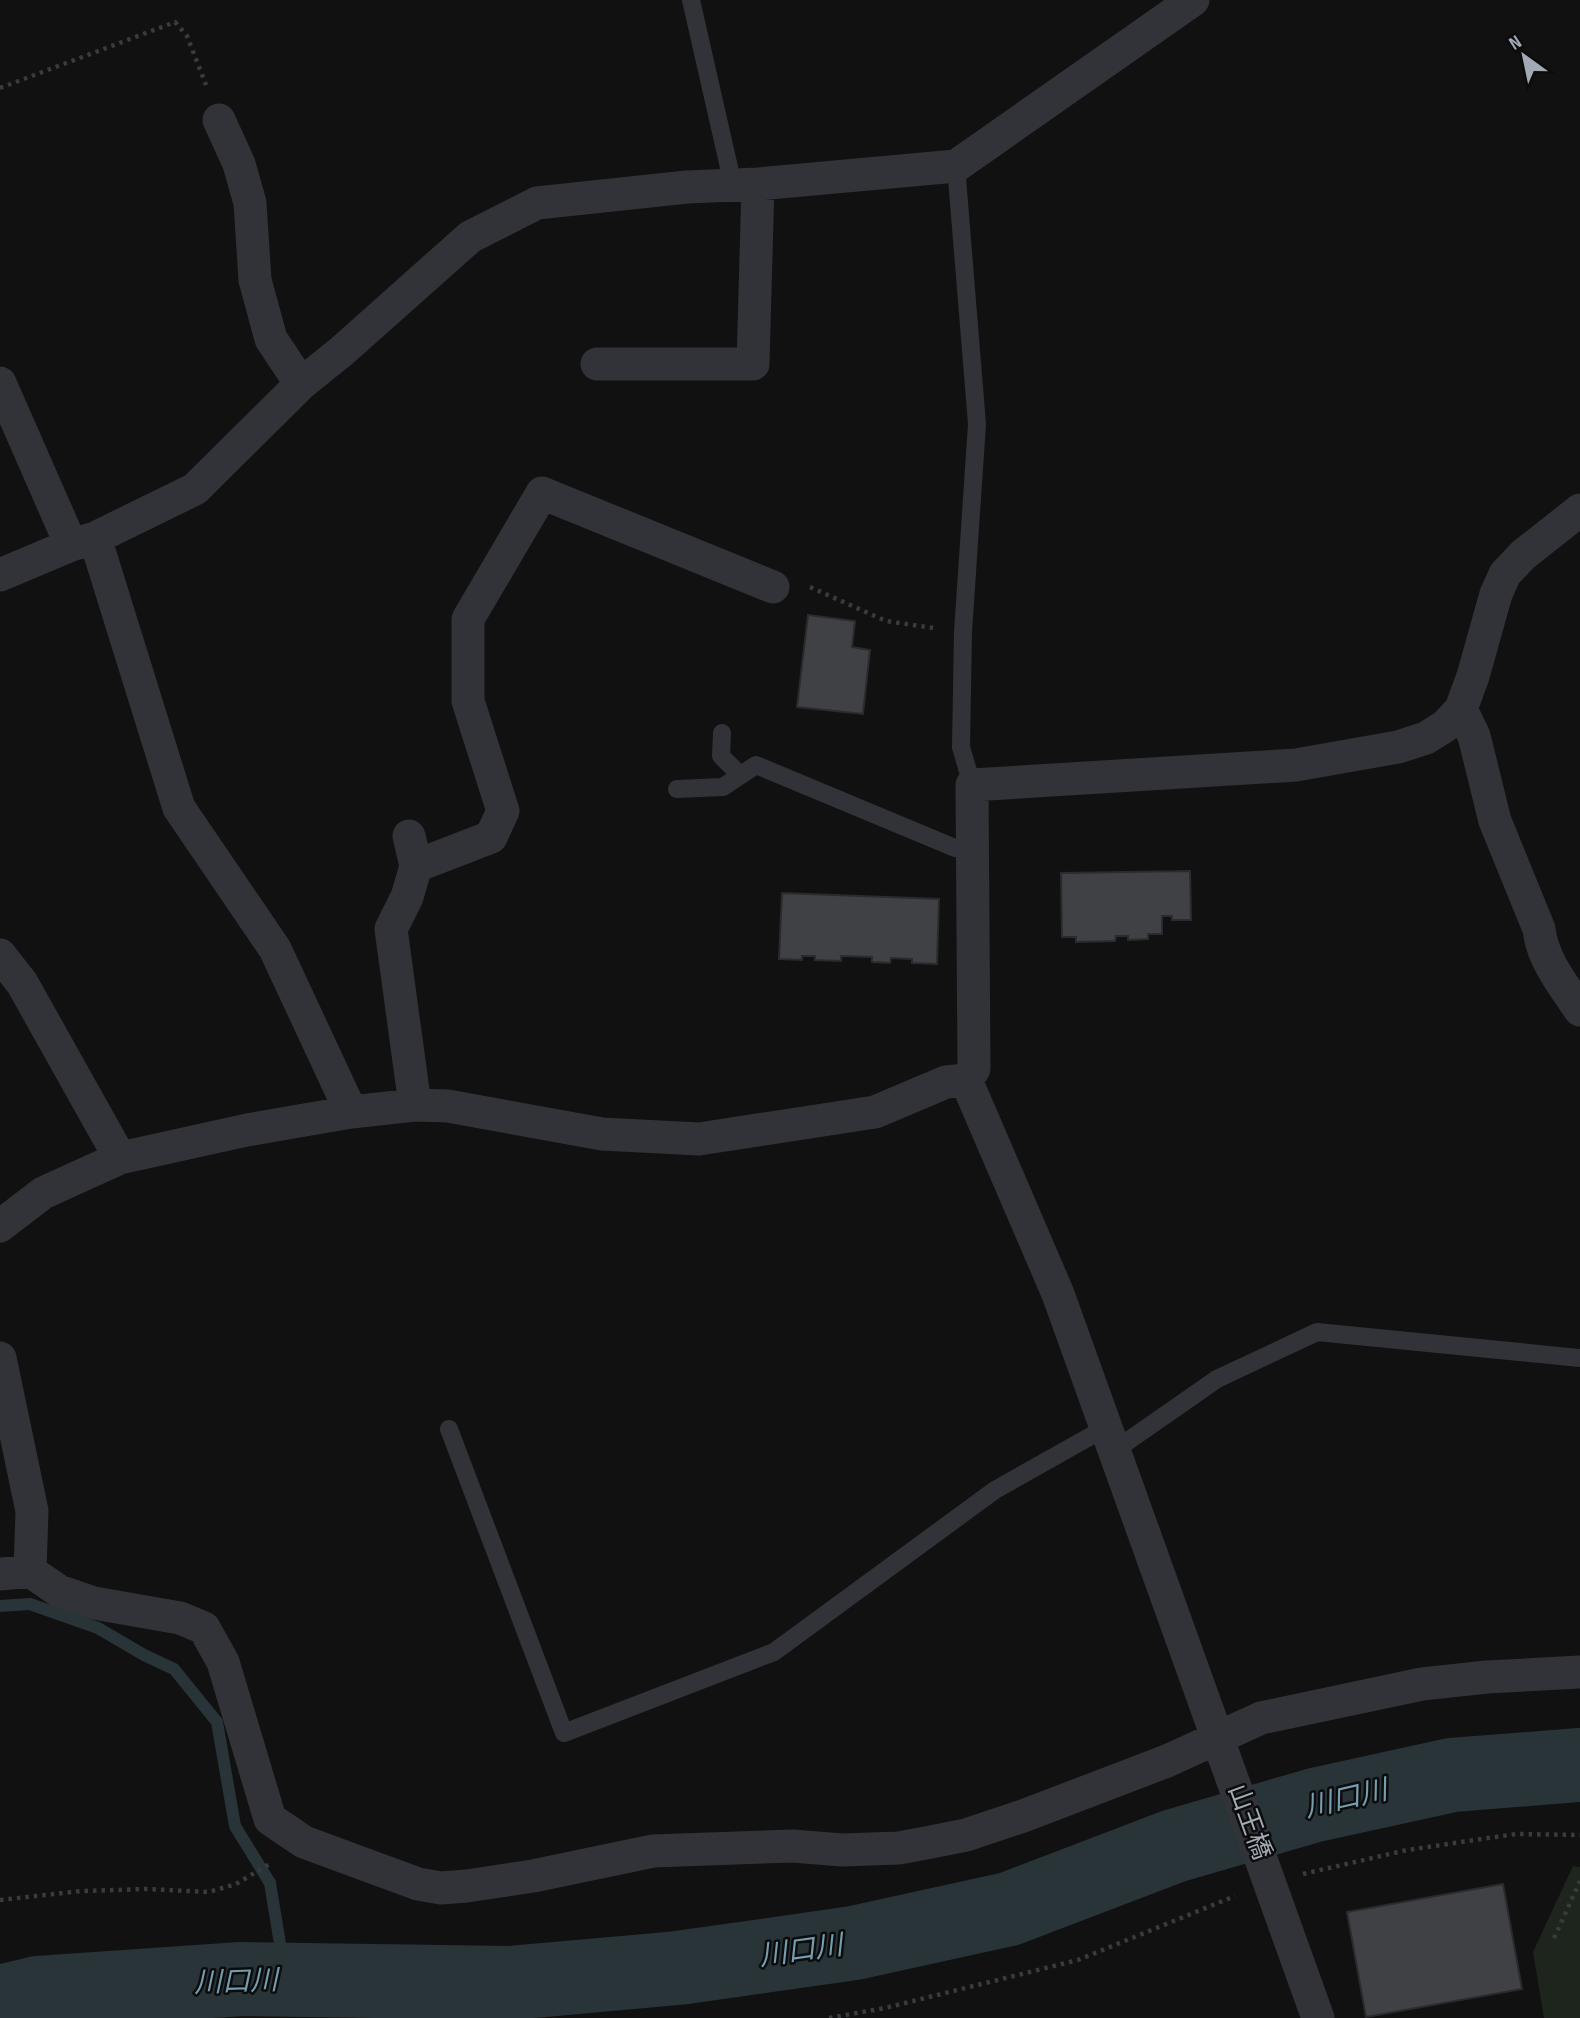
<svg xmlns="http://www.w3.org/2000/svg" width="1580" height="2018" font-family="'Sofia Sans Condensed','Noto Sans JP',sans-serif">
<style>
.green{fill:#1d251d}
.lines{fill:none;stroke-linecap:round;stroke-linejoin:round}
.stream{stroke:#293438;stroke-width:12}
.river{stroke:#293438;stroke-width:74}
.building{fill:#404145;stroke:#2b2b2f;stroke-width:2}
.path{stroke:#383b3f;stroke-width:4.5;stroke-dasharray:3.5 5;stroke-linecap:butt}
.lane{stroke:#323338;stroke-width:18}
.street{stroke:#323338;stroke-width:33}
.labels{text-anchor:middle;dominant-baseline:central;stroke-width:5;stroke-linejoin:round;paint-order:stroke}
.street-label{font-size:26px;fill:#a1aab4;stroke:#0c0c0d}
.water-label{font-size:28px;font-style:italic;fill:#769eb1;stroke:#0c0c0d}
</style>
<rect width="100%" height="100%" fill="#111112"/>
<path class="green" d="M1573,1866L1580,1867V2018H1544L1533,1952Z"/>
<g class="lines">
<path class="stream" d="M0,1606L30,1604L98,1628L144,1655L174,1669L217,1722L235,1826L270,1883L286,1980"/>
<path class="river" d="M0,2002L38,1993L242,1979L511,1983L678,1968L854,1943L1009,1909L1174,1846L1315,1805L1452,1775L1580,1765"/>
</g>
<path class="building" d="M808,615L855,621L852,647L870,650L863,714L797,707Z
M1190,871L1191,920H1172V916H1162V934H1148V939L1128,940V936H1116L1115,941L1076,942V937H1062L1061,873Z
M782,893L939,899L937,964L912,963V959L891,958L890,963L872,962V957L841,956V961L815,960V956H802V960L779,959Z
M1503,1884L1522,1989L1366,2017L1347,1912Z"/>
<g class="lines">
<path class="path" d="M0,88L175,22L187,36L206,85
M810,587L886,621L933,628
M1303,1874L1407,1850L1516,1834L1580,1835
M0,1900L81,1891L148,1889L209,1892L236,1884L271,1863
M1554,1938L1580,1881
M829,2018L885,2008L1078,1960L1235,1896"/>
<path class="lane" d="M691,0L733,185
M956,166L977,424L963,632L961,747L972,785
M722,733L721,756L740,775
M677,789L723,787L756,765L955,848L973,847
M449,1429L564,1733L774,1652L995,1490L1107,1427
M1115,1450L1217,1379L1317,1332L1580,1358"/>
<path class="street" d="M219,120L239,164L250,203L255,280L271,339L301,384
M597,364H753L758,184
M0,383L71,545
M95,538L179,808L275,949L351,1112
M0,575L71,545L95,538L195,489L301,384L342,351L470,237L537,203L687,187L758,184L956,166L1193,0
M1461,709L1474,736L1495,821L1539,929C1542,959 1563,985 1580,1010
M409,836L416,866L491,837L503,811L468,701V619L542,493L773,587
M0,955L22,983L120,1158
M966,1080L1058,1294L1318,2018
M415,1105L391,929L407,897L416,866
M0,1226L43,1193L120,1158L247,1130L351,1112L415,1105L448,1106L602,1134L699,1139L875,1112L946,1082L966,1080L974,1069L972,785L1296,765L1398,747L1426,738L1445,726L1461,709L1473,676L1496,594L1505,574L1523,555L1580,510
M0,1358L32,1511L30,1571L0,1574
M30,1571L59,1591L94,1603L180,1618L204,1628L223,1662L270,1819L304,1842L418,1884L441,1888L467,1886L533,1876L653,1851L793,1846L842,1850L899,1848L931,1842L966,1835L1023,1816L1167,1761L1261,1718L1422,1684L1487,1677L1580,1672"/>
</g>
<g class="labels">
<g class="street-label">
<text transform="translate(1249 1822) rotate(70)">山王橋</text>
</g>
<g class="water-label">
<text transform="translate(1346 1799) rotate(-13)">川口川</text>
<text transform="translate(801 1951) rotate(-8)">川口川</text>
<text transform="translate(236 1982) rotate(-2)">川口川</text>
</g>
</g>
<g transform="translate(1524 56) rotate(327)" stroke="#0c0c0d" stroke-width="5" paint-order="stroke">
<path d="M0-5L12 26L0 18L-12 26Z" fill="#a1aab4"/>
<text y="-10" font-size="19" font-weight="bold" text-anchor="middle" fill="#a1aab4">N</text>
</g>
</svg>
